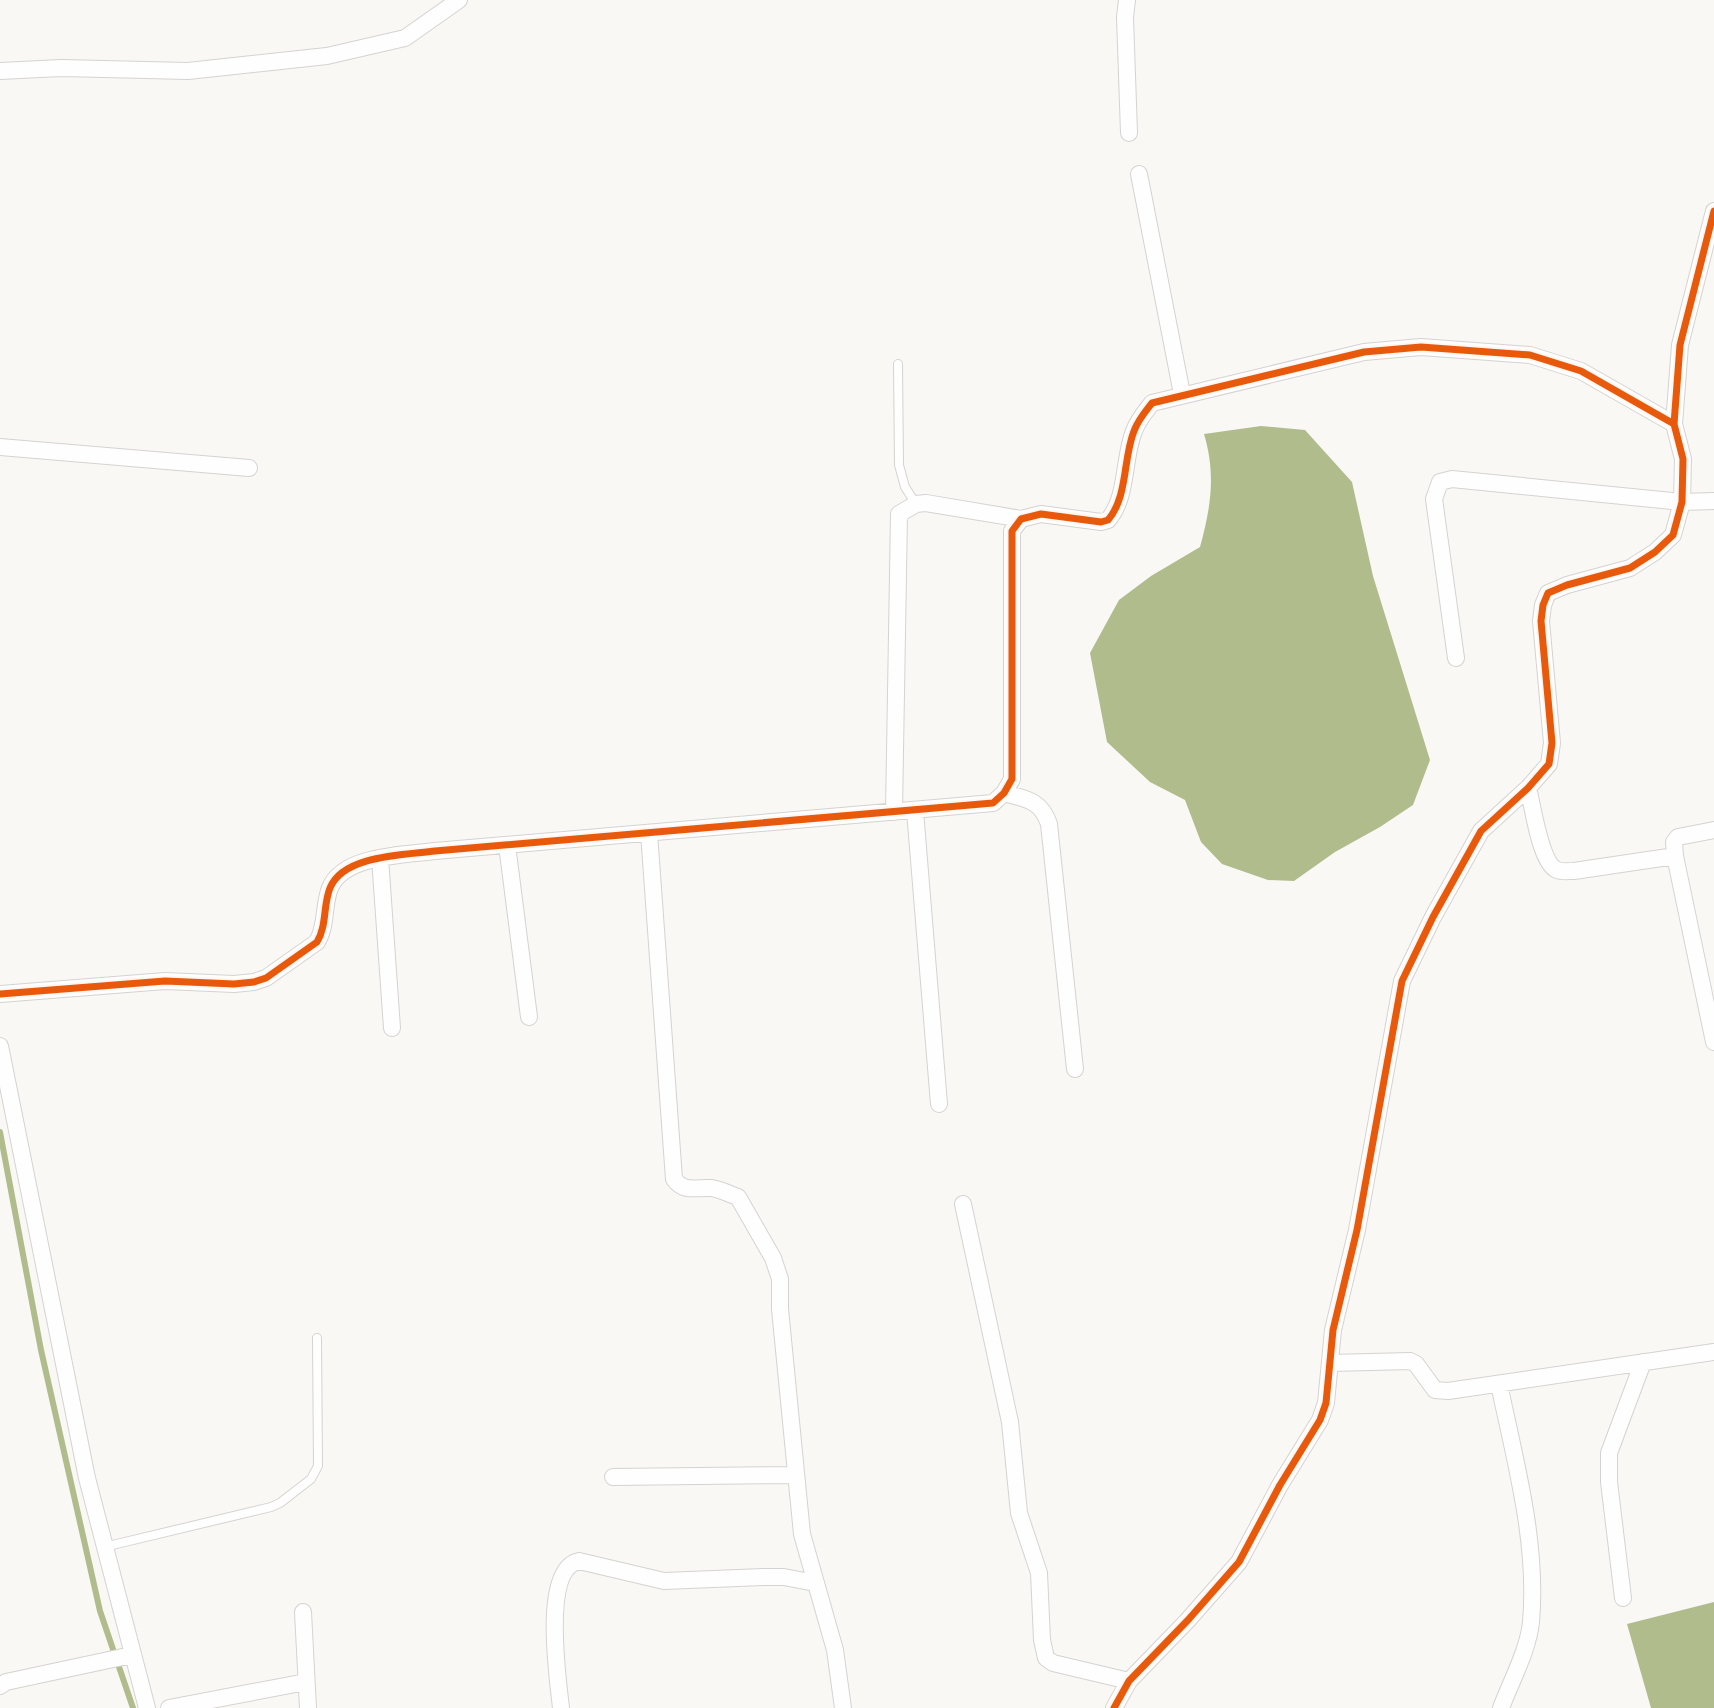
<svg xmlns="http://www.w3.org/2000/svg" width="1714" height="1708" font-family="Rubik,sans-serif">
<style>
.water{fill:#b0bc8c}
.lines{fill:none;stroke-linecap:round;stroke-linejoin:round}
.stream{stroke:#b0bc8c;stroke-width:6}
.lane-casing{stroke:#d5d3d1;stroke-width:10}
.street-casing{stroke:#d5d3d1;stroke-width:18}
.lane{stroke:#fefefe;stroke-width:8}
.street{stroke:#fefefe;stroke-width:16}
.cycleway-casing{stroke:#fbf8f4;stroke-width:11}
.cycleway{stroke:#e8590c;stroke-width:7}
</style>
<rect width="100%" height="100%" fill="#faf8f5"/>
<path class="water" d="M1261,426L1305,430L1352,482L1373,576L1430,760L1413,805L1380,827L1335,852L1294,881L1268,880L1222,864L1201,842L1185,800L1150,782L1107,742L1090,653L1119,600L1151,576L1200,547C1211,507 1216,474 1204,434Z
M1714,1602V1708H1651L1627,1624Z"/>
<g class="lines">
<path class="stream" d="M0,1132L41,1350L100,1611L133,1708"/>
<g class="lane-casing">
<path id="lane" d="M898,364L899,465L905,487L916,504
M104,1547L271,1507L280,1503L311,1479L318,1466L317,1338"/>
</g>
<g class="street-casing">
<path id="street" d="M1127,0L1125,17L1129,133
M0,71L61,68L188,71L327,56L405,38L459,0
M1139,174L1182,394
M0,447L249,468
M1456,658L1434,499L1440,482L1452,479L1682,502L1714,501
M1528,788C1533,806 1540,863 1557,870C1562,872 1569,871 1574,871L1675,856L1714,1042
M1004,793C1026,799 1041,800 1049,824L1075,1069
M915,811L939,1104
M894,812L899,514L916,504L926,503L1021,519
M649,833L674,1179C684,1193 696,1187 711,1188C720,1189 729,1194 738,1197L773,1258L780,1279V1309L802,1534L835,1650L843,1708
M507,845L529,1017
M1675,856L1674,842L1678,837L1714,830
M380,858L392,1028
M0,994L165,981L234,984L254,982L266,978L317,942C327,926 323,905 330,888C343,855 404,855 435,851L993,803L1004,793L1012,779V531L1021,519L1041,514L1101,522L1108,520C1128,497 1123,458 1134,431C1138,420 1145,412 1152,403L1364,352L1421,347L1530,355L1581,371L1674,424
M0,1046L87,1478L147,1708
M963,1204L1010,1422L1019,1513L1039,1573L1042,1640L1046,1658L1053,1663L1129,1681
M1330,1363L1410,1361L1416,1364L1435,1390L1448,1391L1714,1352
M1499,1384C1515,1461 1538,1542 1531,1622C1528,1651 1511,1681 1501,1708
M613,1477L795,1475
M1623,1598L1609,1482V1453L1643,1362
M303,1612L308,1708
M0,1686L6,1682L132,1655
M169,1708L306,1682
M561,1708C558,1679 541,1569 579,1561L664,1581L763,1577H784L815,1583
M1114,1708L1129,1681L1188,1620L1239,1562L1280,1485L1320,1420L1326,1403L1333,1330L1357,1230L1402,981L1433,917L1481,831L1528,788L1549,764L1552,743L1541,621L1543,605L1548,593L1567,585L1630,568L1655,552L1673,535L1682,502L1683,459L1674,424L1680,345L1714,211"/>
</g>
<use href="#lane" class="lane"/>
<use href="#street" class="street"/>
<g class="cycleway-casing">
<path id="cycleway" d="M0,994L165,981L234,984L254,982L266,978L317,942C327,926 323,905 330,888C343,855 404,855 435,851L993,803L1004,793L1012,779V531L1021,519L1041,514L1101,522L1108,520C1128,497 1123,458 1134,431C1138,420 1145,412 1152,403L1364,352L1421,347L1530,355L1581,371L1674,424
M1114,1708L1129,1681L1188,1620L1239,1562L1280,1485L1320,1420L1326,1403L1333,1330L1357,1230L1402,981L1433,917L1481,831L1528,788L1549,764L1552,743L1541,621L1543,605L1548,593L1567,585L1630,568L1655,552L1673,535L1682,502L1683,459L1674,424L1680,345L1714,211"/>
</g>
<use href="#cycleway" class="cycleway"/>
</g>
</svg>
